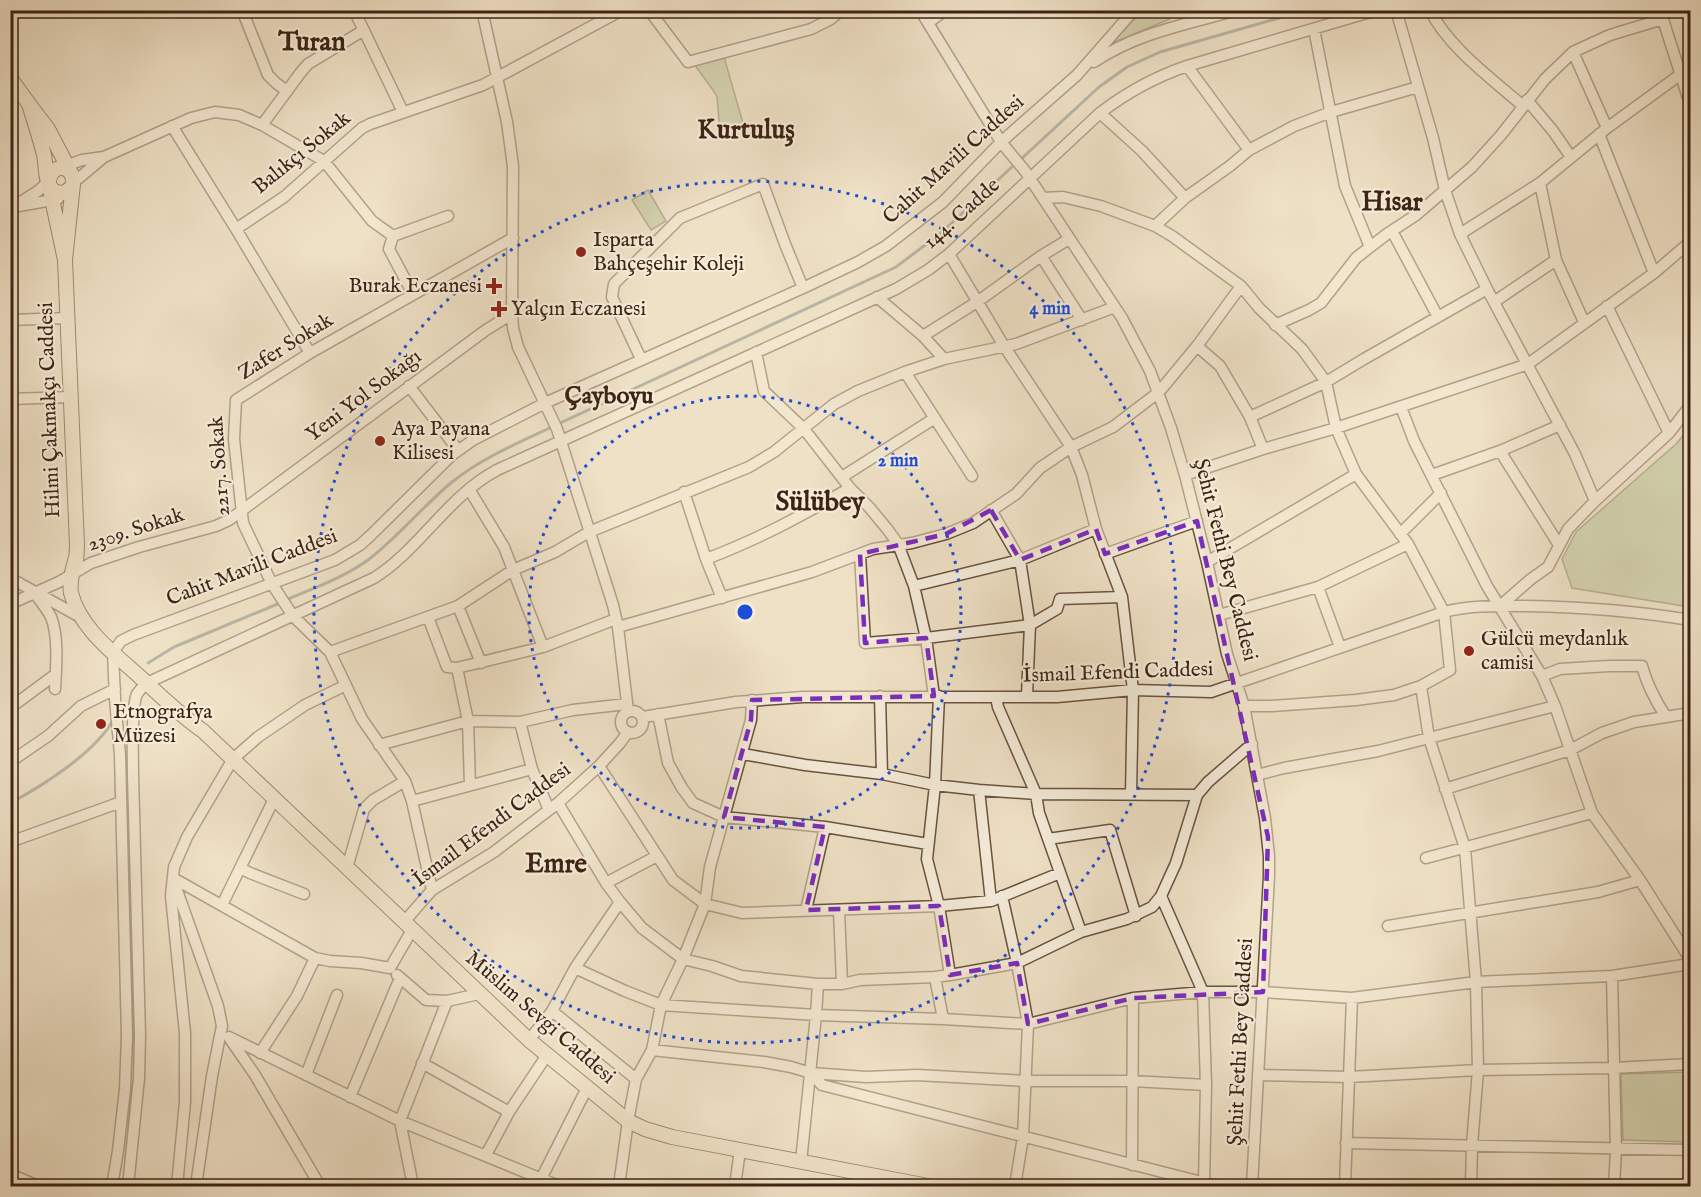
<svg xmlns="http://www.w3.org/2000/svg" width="1701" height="1197" font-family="'IM FELL English',serif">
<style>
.green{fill:#b6c397;stroke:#7a7356;stroke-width:1.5}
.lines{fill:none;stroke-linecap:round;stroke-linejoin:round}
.stream{stroke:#797e7b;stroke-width:3}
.minor-casing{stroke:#6a5240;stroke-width:13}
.major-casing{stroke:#3e2314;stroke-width:16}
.minor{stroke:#f5ecda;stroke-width:10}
.major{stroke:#efe1c6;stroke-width:14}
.marked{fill:none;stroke:#7b2cbf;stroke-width:4.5;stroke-dasharray:12 8;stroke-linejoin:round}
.ring{fill:none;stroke:#1d4ed8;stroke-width:3;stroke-dasharray:3 6}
.poi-dot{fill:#8f2418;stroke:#f5ecda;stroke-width:2}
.labels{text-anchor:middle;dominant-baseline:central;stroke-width:4.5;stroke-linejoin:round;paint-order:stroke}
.street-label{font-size:21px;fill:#3e2314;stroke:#f5ecda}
.poi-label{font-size:21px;fill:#3e2314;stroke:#f5ecda;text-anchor:start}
.quarter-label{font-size:24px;font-weight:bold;fill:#3e2314;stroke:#f5ecda}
.district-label{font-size:27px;font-weight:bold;fill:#3e2314;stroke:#f5ecda}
.centre{fill:#1d4ed8;stroke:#f5ecda;stroke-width:3}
.ring-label{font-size:18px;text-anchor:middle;font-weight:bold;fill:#1d4ed8;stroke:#f5ecda;stroke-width:4.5;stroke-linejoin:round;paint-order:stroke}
</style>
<rect width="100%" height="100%" fill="#efe1c6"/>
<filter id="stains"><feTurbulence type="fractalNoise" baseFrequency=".00333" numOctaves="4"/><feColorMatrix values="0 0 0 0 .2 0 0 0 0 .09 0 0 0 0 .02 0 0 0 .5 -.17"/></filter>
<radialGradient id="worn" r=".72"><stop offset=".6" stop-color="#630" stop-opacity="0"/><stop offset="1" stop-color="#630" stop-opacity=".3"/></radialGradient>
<path class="green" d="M1142,11H1163L1170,19L1112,43Z
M724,57L745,130L720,131L717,97L713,90L694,64Z
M648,190L666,221L651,230L632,200Z
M1690,427V607L1572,588L1562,559L1576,532L1676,444Z
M1690,1072V1142L1623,1140L1621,1074Z"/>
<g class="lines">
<path class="stream" d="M1020,160L1099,87L1127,67L1160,52L1307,10
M558,424L896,267L941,233L1015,164
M286,600C314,588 343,578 368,560C398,537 423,506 452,482C482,458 518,443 552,427
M148,663L174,647L280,603
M10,803C41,787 96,752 113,720"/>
<g class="minor-casing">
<path id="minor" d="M242,10L268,75L276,83L287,91
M354,10L403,112
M482,10L507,122L513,166L512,314L513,328L518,347L557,429L613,605L618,627L628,711
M649,10L688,62L811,29L831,19L841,10
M920,10L1001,142L1025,171L1122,318L1150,371L1171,428L1185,475L1207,562L1227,654L1244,706L1265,818L1269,856V876L1252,1186
M1396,10L1433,138L1445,190L1460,234L1487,289L1575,454L1595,501
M1430,10C1448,47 1492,79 1523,106
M1660,10L1690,104
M928,23L945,10
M1314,29L1345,186L1370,247
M1573,52L1607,128
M1094,62C1136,33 1188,24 1237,10
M1187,66L1249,150
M1527,100L1553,131L1571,157
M1100,113L1142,151L1185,198
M262,125L301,72L308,64L364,30
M172,126L236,229L310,353
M1599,134L1654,273
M104,157L191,118L215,112L239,115L262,125L324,161L372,221L393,236L389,249L413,294
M60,168L82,160L104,157L73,183
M49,181L38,191L13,207L58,199
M1540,183L1556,260L1584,322
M1043,198L1063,197L1101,206L1155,226L1172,236L1241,286L1259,308L1302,349L1326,382L1336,428L1356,474L1408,544L1444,612L1450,670L1421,686L1394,695L1356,700L1272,706H1244
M1155,226L1185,198L1230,166L1249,150L1294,126L1331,112L1418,87
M236,229L284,197L362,128L370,124L483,85L622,10
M1392,231L1438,317
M1460,234L1540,183L1607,128L1681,74L1690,73
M393,236L448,216
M949,254L1004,346L1071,447L1082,475L1096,529L1122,597L1133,690L1131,794
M1041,256L1082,320
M877,297L923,336L944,359
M1494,302L1556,260
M1607,306L1669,433
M10,320L68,318
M1275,325L1309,310L1321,303L1356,258L1387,234L1416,215L1472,167L1501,135L1545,79L1573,52L1610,35L1663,19
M923,336L977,302L1041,256L1069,239
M1197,346L1220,366L1250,417L1263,449
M756,352L764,391L804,429L850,488L869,507L888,530L898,544L914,586L926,638L934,696
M641,359L612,297L614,284L680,218L763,184L785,244L803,288
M905,372L972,476
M409,386L458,450
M10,399L71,397
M1401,407L1414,441L1487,586L1542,676L1555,706L1592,813L1640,880L1690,959
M1250,417L1326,382L1364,359L1487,289
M1500,451L1559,545
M1185,475L1263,449L1336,428L1528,364L1654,273L1690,242
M1432,475L1500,451L1560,425
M842,477L935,418
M469,489L504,547L543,647
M684,492L706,559L722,598
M991,510L1020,560L1030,625L1027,696
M1400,534L1441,493
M860,554L865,643L926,638L1030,625L1057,609L1060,599L1122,597
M1105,554L1197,521
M706,559C757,540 803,515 850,488
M1207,562L1356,474
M10,578L82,618
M914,586L1020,560L1096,529
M1318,587L1340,647
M35,593C40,601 47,609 51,617C59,637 56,668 55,689
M10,604L59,582L91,563L139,547L216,526L229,520L486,330L512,314
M458,606L481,663
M1500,606L1531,579L1548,567L1568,529L1595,501L1669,433L1690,406
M1219,615L1318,587L1408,544
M428,617L447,667L457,668L543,647L616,619
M618,627L812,572L873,549L912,543L946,534L973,523L1016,494L1040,468L1071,447L1113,427L1159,392L1197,346L1241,286
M330,652L458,606L513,570L555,552L589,532L749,467L774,452L834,404L858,391L905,372L944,359L1016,344L1115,307
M457,668L468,721L470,785
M1542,676L1560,669L1609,666H1642C1647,685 1655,700 1666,717L1690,713
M1421,686L1429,738L1465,848L1476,982L1478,1070L1472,1145L1471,1186
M880,696L882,774
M939,696L935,785L927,859L939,906L950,975L935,977L943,1019
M996,697L998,707L1036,794L1039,813L1081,932
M10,708L56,674
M621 722a11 11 0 1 1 22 0a11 11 0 1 1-22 0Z
M658,714L668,763L682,788L693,803L724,817L825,827L928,844
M643,717L736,702L803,697H1057L1133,690L1211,692L1444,612C1471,605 1498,606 1526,606C1582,607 1636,611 1690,620
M520,722L532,769L549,810
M379,745L468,721L520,722L573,710L627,704
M743,754L805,765L882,774L935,785L979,790L1036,794L1197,795
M10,762L48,736L81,706L115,689
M599,766L673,880L705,904L742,913L939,906L991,901L1060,873
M1257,775L1284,768L1378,751L1555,706
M1445,789L1570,750L1602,733L1634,722L1666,717
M979,790L991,901
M412,801L532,769
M558,803L606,883L620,902L642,928L683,959L712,966L741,976L818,984H842L860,980L935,977
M1048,839L1110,830L1136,916
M10,842L121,802
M1426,858L1592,813
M240,868L250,873L304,894
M347,868L364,809L373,800L405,781
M173,878L315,958
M174,882L218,1006L222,1026L212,1076L196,1186
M606,883L657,856
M432,890L412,801L405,781L362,719L330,652L293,616L272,584L243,523L234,439L236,400L310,353L513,238
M1002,896L1017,963L1028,1024L1023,1137L1015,1186
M1161,896L1203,992L1206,1085L1204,1184
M222,905L274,799
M806,910L825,827
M839,910L842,984
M404,922L432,890L494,852L558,803L599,766L620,743L628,732
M1388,926L1598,892L1640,880
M575,968L625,991L661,1005L816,1015L943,1019L1028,1024L1133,998L1203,992H1263L1352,998L1476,982L1612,976L1690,964
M397,975L426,1000L447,1001L479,994
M950,975L1017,963L1081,932L1127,919L1152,907L1161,896L1176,863L1197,795L1208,782L1252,744
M1612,976L1616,1150L1614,1186
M552,1011L636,1079
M229,1037L400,1121L559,1186
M230,1039L255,1075L320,1186
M529,1040L552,1011L575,968L620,902
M652,1050L764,1062L791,1067L811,1073L866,1077L917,1075L1026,1081H1132L1206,1085
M260,1053L297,996L315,958L330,961L361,963L390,968L412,930
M422,1063L509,1112L486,1155
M811,1073L822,1085L1217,1186
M306,1075L337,995
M1258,1075L1349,1077L1478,1070L1613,1068L1690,1064
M350,1097L400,978
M509,1112L547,1055
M1346,1143L1690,1150
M801,1162L816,1015L818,984
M1132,1165L1133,998
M10,1174L38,1186
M541,1179L587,1088
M112,1186L118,1151L125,1089L127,1036L120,755L115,699L113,652L121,641L133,635L335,560L360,545L370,536L452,455L473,440L545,403L803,288L858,262L886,246L943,202L1001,142L1077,75L1134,10
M128,1186L139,1078L140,1035L133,776C133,759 131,707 137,694C140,690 143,686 147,683L374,578C419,550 448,496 497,470L896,289L928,270L949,254L1100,113C1126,93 1155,77 1187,66L1377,10
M177,1186L185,1102V1033L171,896L174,867L187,837L233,759L258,737L305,705L346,685
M413,1186L400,1121L447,1001
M619,1186L628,1121L636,1079L652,1050L661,1005L683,959L705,904L710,867L751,720L752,700
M735,1186L740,1150
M1345,1186L1352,998"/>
</g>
<g class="major-casing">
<path id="major" d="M10,78L29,104
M49,181C52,160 78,166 72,187L64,193C59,193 54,192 51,188C45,180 46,164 44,155C40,138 34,121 29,104L48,129L72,175
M49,185L65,260L73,184
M65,260L77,545L76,564
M76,557C73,569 69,581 71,593C80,629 115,654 140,677C161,696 180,715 203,731L529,1040L628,1121L645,1129L672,1137L928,1186"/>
</g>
<use href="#minor" class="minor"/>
<use href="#major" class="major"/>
</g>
<path d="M0 0H1701V1197H0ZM991,510L1020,560L1096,529L1105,554L1197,521L1268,837L1263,992L1133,998L1028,1024L1017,963L950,975L939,906L806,910L825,827L724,817L751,720L752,700L934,696L926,638L865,643L860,554L946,534Z" fill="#efe1c6" fill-opacity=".55" fill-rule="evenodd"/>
<path class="marked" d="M991,510L1020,560L1096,529L1105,554L1197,521L1268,837L1263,992L1133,998L1028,1024L1017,963L950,975L939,906L806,910L825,827L724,817L751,720L752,700L934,696L926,638L865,643L860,554L946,534Z"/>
<g class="ring">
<circle cx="745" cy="612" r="216"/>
<circle cx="745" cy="612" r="431"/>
</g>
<g class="poi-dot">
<circle cx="581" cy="252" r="6"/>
<path d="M491 277h6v6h6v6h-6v6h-6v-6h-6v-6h6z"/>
<path d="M496 300h6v6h6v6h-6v6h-6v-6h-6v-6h6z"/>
<circle cx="380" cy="441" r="6"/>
<circle cx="1469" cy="651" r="6"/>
<circle cx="101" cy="724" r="6"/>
</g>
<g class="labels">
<g class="street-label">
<text transform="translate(302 153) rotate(-39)">Balıkçı Sokak</text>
<text transform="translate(954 160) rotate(-42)">Cahit Mavili Caddesi</text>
<text transform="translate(962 214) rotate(-42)">144. Cadde</text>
<text transform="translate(286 347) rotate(-32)">Zafer Sokak</text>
<text transform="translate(364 396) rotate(-37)">Yeni Yol Sokağı</text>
<text transform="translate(50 410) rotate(-92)">Hilmi Çakmakçı Caddesi</text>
<text transform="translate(220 466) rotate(-94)">2217. Sokak</text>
<text transform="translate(136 530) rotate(-18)">2309. Sokak</text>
<text transform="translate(1225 560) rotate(76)">Şehit Fethi Bey Caddesi</text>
<text transform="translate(252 568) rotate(-21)">Cahit Mavili Caddesi</text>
<text transform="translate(1118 673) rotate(-2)">İsmail Efendi Caddesi</text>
<text transform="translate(492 825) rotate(-37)">İsmail Efendi Caddesi</text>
<text transform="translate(540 1018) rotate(41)">Müslim Sevgi Caddesi</text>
<text transform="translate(1241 1042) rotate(-87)">Şehit Fethi Bey Caddesi</text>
</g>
<g class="poi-label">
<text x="593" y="240">Isparta<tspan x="593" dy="24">Bahçeşehir Koleji</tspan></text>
<text x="482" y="286" text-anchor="end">Burak Eczanesi</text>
<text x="511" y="309">Yalçın Eczanesi</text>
<text x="392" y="429">Aya Payana<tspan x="392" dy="24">Kilisesi</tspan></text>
<text x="1481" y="639">Gülcü meydanlık<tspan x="1481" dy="24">camisi</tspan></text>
<text x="113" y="712">Etnografya<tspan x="113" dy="24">Müzesi</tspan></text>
</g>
<g class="quarter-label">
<text x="609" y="396">Çayboyu</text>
</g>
<g class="district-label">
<text x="312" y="43">Turan</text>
<text x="746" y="131">Kurtuluş</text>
<text x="1392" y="203">Hisar</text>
<text x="820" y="503">Sülübey</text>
<text x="556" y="865">Emre</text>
</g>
</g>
<circle cx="745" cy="612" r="9" class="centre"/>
<g class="ring-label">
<text x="1050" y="314">4 min</text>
<text x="898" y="466">2 min</text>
</g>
<rect width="1701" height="1197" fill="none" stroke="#efe1c6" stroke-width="36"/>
<rect x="12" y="12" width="1677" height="1173" fill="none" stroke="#3e2314" stroke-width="3"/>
<rect x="18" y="18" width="1665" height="1161" fill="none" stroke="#3e2314" stroke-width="1.5"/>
<rect width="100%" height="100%" filter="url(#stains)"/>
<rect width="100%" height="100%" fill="url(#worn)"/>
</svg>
